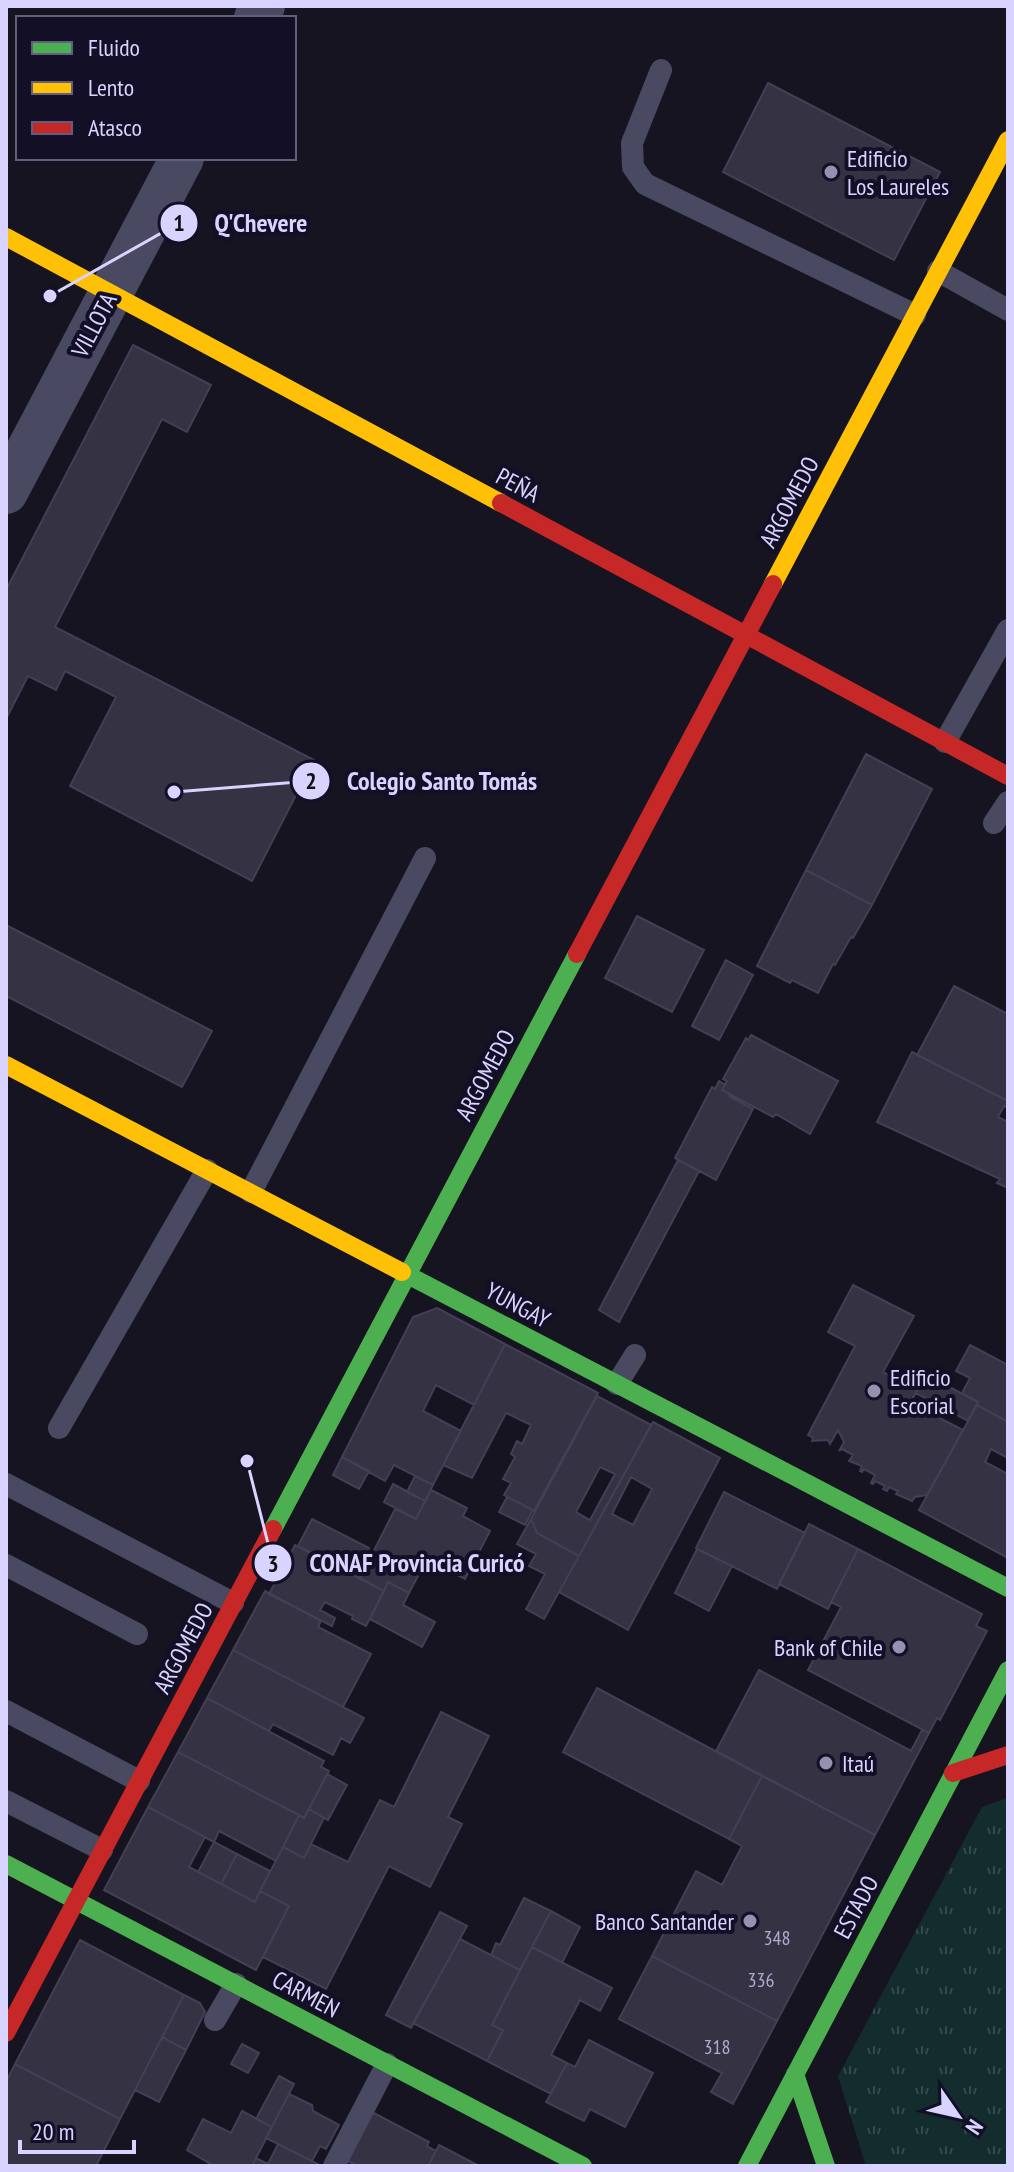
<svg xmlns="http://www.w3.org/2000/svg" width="1014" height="2172" font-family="'PT Sans Narrow',sans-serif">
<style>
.park{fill:url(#park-tufts)}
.building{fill:#343243;stroke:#433f54;stroke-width:2;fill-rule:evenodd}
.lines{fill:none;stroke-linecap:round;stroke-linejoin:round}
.lane{stroke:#4a4962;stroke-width:22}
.street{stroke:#4a4962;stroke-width:44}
.fast{stroke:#4caf50;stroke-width:18}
.slow{stroke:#ffc107;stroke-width:18}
.jam{stroke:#c62828;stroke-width:18}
.poi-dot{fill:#9591b1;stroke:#130f26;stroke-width:3}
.labels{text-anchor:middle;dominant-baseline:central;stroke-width:8;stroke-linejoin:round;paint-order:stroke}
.number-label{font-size:20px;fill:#b0acd0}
.poi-label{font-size:24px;fill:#d9d4ff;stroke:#130f26;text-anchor:start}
.street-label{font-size:24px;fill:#d9d4ff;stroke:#130f26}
.leader{fill:none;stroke:#d9d4ff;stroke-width:3}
.callout-dot{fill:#d9d4ff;stroke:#130f26;stroke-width:3}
.mark-label{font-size:24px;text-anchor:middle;font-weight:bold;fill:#111}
.callout-label{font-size:26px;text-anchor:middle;font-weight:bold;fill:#d9d4ff;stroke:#130f26;stroke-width:8;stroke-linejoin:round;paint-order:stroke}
</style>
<defs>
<pattern id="park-tufts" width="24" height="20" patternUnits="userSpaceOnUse" patternTransform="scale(2)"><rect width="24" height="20" fill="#132c2d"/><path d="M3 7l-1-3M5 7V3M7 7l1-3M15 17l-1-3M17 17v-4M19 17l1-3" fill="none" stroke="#354a4c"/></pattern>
</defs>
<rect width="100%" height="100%" fill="#161421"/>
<path class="park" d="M1008,1798V2166H866L838,2076L982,1807Z"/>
<path class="building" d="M768,83L940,172L894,260L723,172Z
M133,345L211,385L187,432L162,419L55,627L314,760L252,881L70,786L116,697L65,671L56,690L28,676L6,719V590Z
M866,754L932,789L872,905L806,870Z
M806,870L872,905L853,938L851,937L835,965L833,964L818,993L792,980L790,983L757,966Z
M637,916L704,950L672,1012L605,978Z
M6,925L212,1031L182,1087L6,996Z
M726,960L753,975L719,1040L692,1026Z
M954,986L1008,1014V1101L917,1055Z
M751,1035L838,1081L810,1134L776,1114L773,1117L722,1090L727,1081L723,1079L746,1038L748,1040Z
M912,1052L1008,1101V1108L1004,1106L998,1117L1008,1122V1188L997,1183L1000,1179L877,1122Z
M719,1081L725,1085L722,1090L730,1094L729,1096L753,1109L716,1180L675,1158L712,1087L715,1089Z
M678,1160L699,1171L619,1322L599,1310Z
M853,1285L914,1316L883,1372L917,1390L912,1400L916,1406L963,1430L927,1495L915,1497L912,1501L896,1494L898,1491L889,1487L887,1491L883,1489L885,1486L875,1481L873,1484L871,1483L875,1475L864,1469L862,1472L860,1471L862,1466L849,1461L853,1455L842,1449L839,1451L844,1442L838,1430L830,1444L828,1440L812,1441L813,1438L808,1435L855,1346L828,1332Z
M437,1308L505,1344L474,1405L436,1385L423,1411L461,1431L433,1485L394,1465L385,1481L342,1457L413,1317Z
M505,1344L598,1393L534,1511L504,1495L511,1483L503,1479L515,1457L511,1454L517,1441L522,1444L531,1425L506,1413L472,1478L443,1465Z
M970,1345L1008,1365V1422L977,1405L978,1402L962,1393L970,1378L956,1371Z
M930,1377L978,1402L968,1421L916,1393L920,1386L924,1388Z
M597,1396L651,1425L579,1556L537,1533L531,1519ZM600,1467L615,1474L590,1520L576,1512Z
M977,1405L1008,1422V1458L991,1449L985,1462L1008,1474V1558L919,1510Z
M653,1422L720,1458L628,1630L559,1592ZM631,1477L652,1489L633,1525L612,1514Z
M342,1457L369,1471L359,1489L333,1475Z
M415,1476L433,1485L425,1501L407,1492Z
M393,1484L425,1501L416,1519L384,1502Z
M431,1490L467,1508L463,1516L490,1531L465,1579L427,1559L409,1593L388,1582L384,1591L360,1578L395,1509L416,1519Z
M724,1492L805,1533L777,1589L696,1548Z
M507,1497L533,1510L525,1525L499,1512Z
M312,1519L369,1548L364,1558L369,1561L360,1578L298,1546Z
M531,1519L537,1533L579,1556L544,1619L526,1609L545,1574L529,1566L536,1554L517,1544Z
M809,1524L858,1549L828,1609L779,1584Z
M295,1545L384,1591L366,1626L352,1619L353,1616L325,1602L320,1610L335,1618L332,1626L269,1594Z
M697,1549L732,1566L709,1611L675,1593Z
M858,1549L982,1614L976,1626L987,1631L940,1720L937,1718L929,1733L808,1670L841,1607L831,1602Z
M388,1582L409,1593L403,1605L435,1622L422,1647L370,1619Z
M265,1591L321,1621L318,1627L371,1654L343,1707L233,1650Z
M233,1650L364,1718L350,1743L341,1738L333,1755L273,1724L269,1731L207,1698Z
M759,1670L911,1751L922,1730L929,1733L875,1835L716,1751Z
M597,1688L762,1776L729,1839L563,1752Z
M207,1698L324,1761L321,1767L329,1771L304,1818L178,1752Z
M441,1712L489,1736L448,1817L462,1824L430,1887L389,1866L326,1989L263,1957L289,1906L260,1891L283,1847L304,1858L311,1844L348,1862L380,1800L394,1807Z
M178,1752L299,1815L276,1861L219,1831L214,1842L148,1807Z
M327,1774L347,1785L328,1820L309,1809Z
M762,1776L875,1835L777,2021L652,1956L696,1871L722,1885L742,1846L729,1839Z
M148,1807L205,1837L189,1867L255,1902L260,1891L289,1906L256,1970L104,1890Z
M309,1809L324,1818L304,1858L283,1847L299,1815L304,1818Z
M214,1842L237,1854L221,1884L198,1872Z
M237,1854L270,1871L255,1902L221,1884Z
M524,1898L551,1911L520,1970L491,1955L496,1943L500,1945Z
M551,1911L580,1927L562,1963L532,1947Z
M440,1912L467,1926L411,2028L386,2015Z
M460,1939L520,1970L492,2025L503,2030L487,2061L413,2023Z
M80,1940L184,1995L120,2119L15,2064Z
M532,1947L612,1988L600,2011L580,2000L551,2055L567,2063L551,2094L487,2061L503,2030L492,2025Z
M652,1956L777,2021L733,2104L711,2092L722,2073L619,2019Z
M184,1995L200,2003L205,2012L186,2050L162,2037Z
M162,2037L186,2050L159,2102L135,2090Z
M589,2040L653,2073L625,2127L590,2109L584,2121L546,2102L567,2063L575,2067Z
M242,2044L259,2053L248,2073L231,2064Z
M15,2064L120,2119L96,2166H6V2082Z
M279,2076L294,2084L272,2127L256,2119Z
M289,2094L312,2105L313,2111L339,2125L326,2149L320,2146L312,2161L266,2138Z
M368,2110L429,2142L427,2146L436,2151L428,2166H358L343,2159Z
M242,2111L272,2127L252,2166H214L187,2150L203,2119L231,2133Z
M278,2144L312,2161L321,2166H252L256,2158L268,2164Z
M439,2145L479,2166H428Z"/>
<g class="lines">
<path class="lane" d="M661,70L632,143L633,167L645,184L915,315
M938,271L1008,310
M945,742L1008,630
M994,823L1008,802
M251,1192L425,858
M617,1384L635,1355
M59,1428L207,1170
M6,1484L233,1603
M6,1565L137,1634
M6,1711L139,1781
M6,1801L102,1850
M215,2020L236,1984
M334,2166L387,2064"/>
<path class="street" d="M256,18L263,6
M6,492L182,158"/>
<path class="fast" d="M402,1272L1008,1588
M273,1529L577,954
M6,1864L583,2166
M795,2074L826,2166
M747,2166L1008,1670"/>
<path class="slow" d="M6,237L501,503
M773,584L1008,140
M6,1065L402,1272"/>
<path class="jam" d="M501,503L1008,776
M577,954L773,584
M953,1773L1008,1755
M6,2033L273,1529"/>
</g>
<g class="poi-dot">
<circle cx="831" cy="172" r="8"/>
<circle cx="874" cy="1391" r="8"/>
<circle cx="899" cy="1647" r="8"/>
<circle cx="826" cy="1763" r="8"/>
<circle cx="750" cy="1921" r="8"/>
</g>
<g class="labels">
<g class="number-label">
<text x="777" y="1938">348</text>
<text x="761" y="1980">336</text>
<text x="717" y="2047">318</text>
</g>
<g class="poi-label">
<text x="847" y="158">Edificio<tspan x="847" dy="28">Los Laureles</tspan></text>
<text x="890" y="1377">Edificio<tspan x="890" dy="28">Escorial</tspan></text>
<text x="883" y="1647" text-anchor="end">Bank of Chile</text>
<text x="842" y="1763">Itaú</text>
<text x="734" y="1921" text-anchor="end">Banco Santander</text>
</g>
<g class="street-label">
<text transform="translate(94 325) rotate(-62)">VILLOTA</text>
<text transform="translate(518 485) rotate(28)">PEÑA</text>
<text transform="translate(789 502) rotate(-62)">ARGOMEDO</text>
<text transform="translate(485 1075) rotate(-62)">ARGOMEDO</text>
<text transform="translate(518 1305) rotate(28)">YUNGAY</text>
<text transform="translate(183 1648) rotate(-62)">ARGOMEDO</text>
<text transform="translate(856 1907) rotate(-62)">ESTADO</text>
<text transform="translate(306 1994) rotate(28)">CARMEN</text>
</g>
</g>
<path class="leader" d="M50 296L179 223M174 792L311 781M247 1461L273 1563"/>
<g class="callout-dot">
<circle cx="50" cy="296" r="8"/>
<circle cx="174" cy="792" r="8"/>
<circle cx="247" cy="1461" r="8"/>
<circle cx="179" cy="223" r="20"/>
<circle cx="311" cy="781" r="20"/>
<circle cx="273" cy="1563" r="20"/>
</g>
<g class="mark-label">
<text x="179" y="231">1</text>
<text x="311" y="789">2</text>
<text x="273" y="1572">3</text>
</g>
<g class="callout-label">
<text x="261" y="232">Q'Chevere</text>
<text x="442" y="790">Colegio Santo Tomás</text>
<text x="417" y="1572">CONAF Provincia Curicó</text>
</g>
<rect width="1014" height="2172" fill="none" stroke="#d9d4ff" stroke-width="16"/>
<rect x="16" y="16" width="280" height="144" fill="#130f26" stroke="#625e7d" stroke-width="2"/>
<rect x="32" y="42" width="40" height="12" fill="#4caf50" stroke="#625e7d" stroke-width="2"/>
<text x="88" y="56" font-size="24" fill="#d9d4ff">Fluido</text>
<rect x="32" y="82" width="40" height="12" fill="#ffc107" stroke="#625e7d" stroke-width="2"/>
<text x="88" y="96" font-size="24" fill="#d9d4ff">Lento</text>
<rect x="32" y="122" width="40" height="12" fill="#c62828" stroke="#625e7d" stroke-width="2"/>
<text x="88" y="136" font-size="24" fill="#d9d4ff">Atasco</text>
<g transform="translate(958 2116) rotate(124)" stroke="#130f26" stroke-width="6" paint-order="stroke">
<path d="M0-6L14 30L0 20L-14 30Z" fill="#d9d4ff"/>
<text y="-12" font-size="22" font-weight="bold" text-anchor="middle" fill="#d9d4ff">N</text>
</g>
<path d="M20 2140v12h114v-12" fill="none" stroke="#d9d4ff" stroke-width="4"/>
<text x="32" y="2140" font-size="24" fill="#d9d4ff" stroke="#130f26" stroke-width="6" paint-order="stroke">20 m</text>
</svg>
